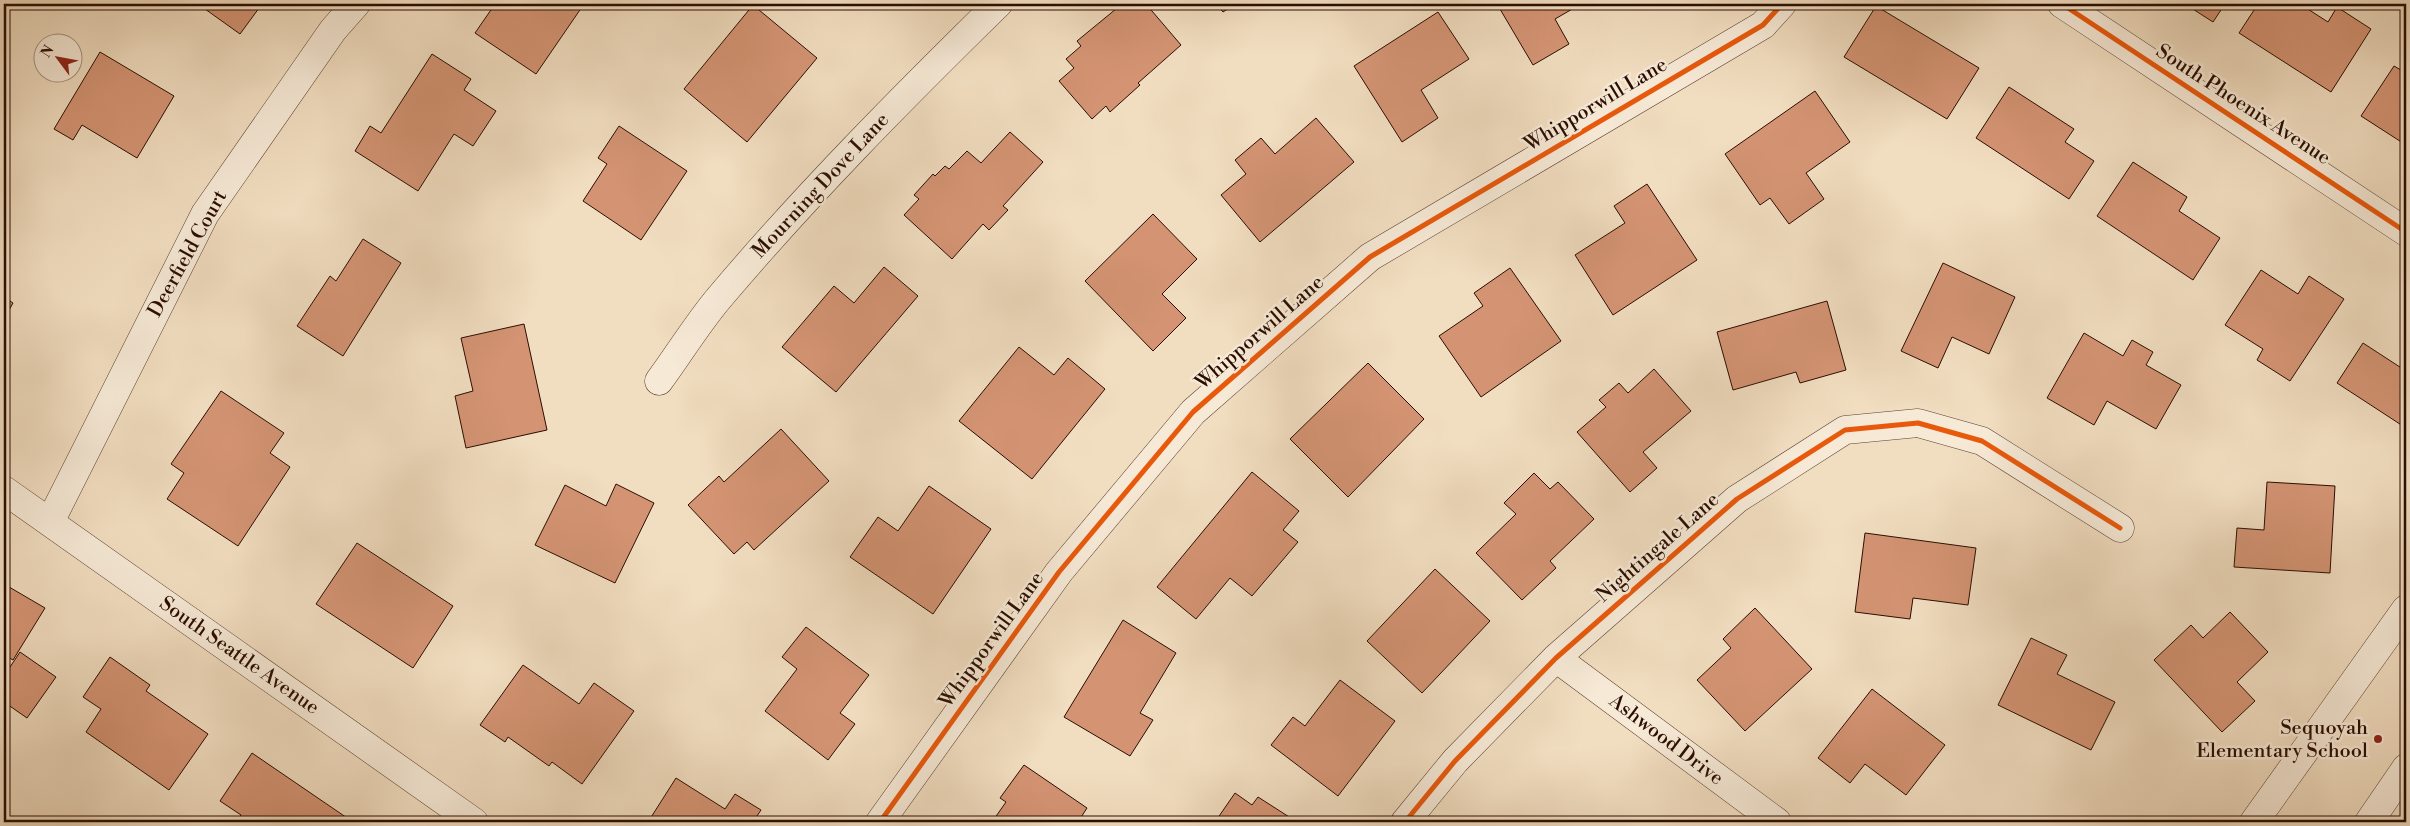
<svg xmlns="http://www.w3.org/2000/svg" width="2410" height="826" font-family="'Libre Bodoni',serif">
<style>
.building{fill:#d49474;stroke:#2a0d00}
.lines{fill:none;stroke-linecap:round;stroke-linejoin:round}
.minor-casing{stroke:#5c4130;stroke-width:29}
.minor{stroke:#f6e9d6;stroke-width:28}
.cycleway-casing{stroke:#f6e9d6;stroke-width:8}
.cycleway{stroke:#e8590c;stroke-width:5}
.poi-dot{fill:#8f2418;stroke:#f6e9d6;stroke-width:2}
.labels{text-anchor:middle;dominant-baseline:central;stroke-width:5;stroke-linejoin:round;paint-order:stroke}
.street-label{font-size:20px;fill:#2a0d00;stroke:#f6e9d6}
.poi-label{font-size:20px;fill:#2a0d00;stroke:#f6e9d6;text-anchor:end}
</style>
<rect width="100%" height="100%" fill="#f1ddc0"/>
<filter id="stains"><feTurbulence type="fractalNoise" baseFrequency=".004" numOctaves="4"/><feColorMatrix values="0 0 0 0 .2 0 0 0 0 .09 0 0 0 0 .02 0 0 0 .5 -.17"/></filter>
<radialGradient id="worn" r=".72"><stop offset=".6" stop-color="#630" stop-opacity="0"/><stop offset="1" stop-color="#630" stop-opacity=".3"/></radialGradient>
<path class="building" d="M198,4H262L240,34Z
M495,4H584L536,74L475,33Z
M1122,4H1146L1181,45L1138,83L1140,85L1110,112L1106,106L1092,119L1059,81L1074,68L1066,59L1081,46L1077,41Z
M1216,4H1235L1223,12Z
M1497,4H1581L1555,19L1569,44L1533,65Z
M2185,4H2225L2213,22Z
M2258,4H2300L2328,22L2337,7L2371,29L2331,92L2239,33Z
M753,5L817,58L747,142L684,89Z
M1876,6L1979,68L1947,119L1844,57Z
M1438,12L1469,59L1421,90L1438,118L1402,142L1354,66Z
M100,52L174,96L137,158L82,125L73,140L54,129Z
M432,54L471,79L464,90L496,111L473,146L454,134L418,191L355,151L370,126L381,133Z
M2394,66L2406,73V145L2361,116Z
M2009,87L2074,129L2065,142L2094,161L2069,199L1976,138Z
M1815,91L1850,142L1806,173L1824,199L1789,224L1770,198L1760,205L1725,154Z
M1316,118L1354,162L1260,242L1221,195L1246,174L1235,160L1261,138L1275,154Z
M619,126L687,171L641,240L583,201L607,164L598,158Z
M1010,132L1043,162L1003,206L1008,210L989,230L983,224L952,259L904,215L919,199L914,195L933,174L935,176L945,166L949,169L967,151L981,163Z
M2133,162L2187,197L2179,211L2220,238L2193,280L2097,216Z
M1647,184L1697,260L1613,315L1575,255L1625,223L1614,206Z
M1153,214L1197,259L1162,294L1186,318L1153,351L1085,281Z
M363,239L401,263L343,356L297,326L330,276L336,281Z
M1943,263L2015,297L1989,354L1952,337L1938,368L1901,351Z
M884,267L918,296L836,392L782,347L834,286L854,303Z
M1510,268L1561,341L1481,397L1439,336L1483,306L1474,293Z
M2261,270L2298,294L2309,276L2344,299L2290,381L2257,360L2263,349L2225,325Z
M4,297L13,303L4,319Z
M1827,301L1846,370L1800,383L1796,372L1733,390L1717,332Z
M524,324L547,430L466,448L455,396L473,391L461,338Z
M2084,333L2123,356L2132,340L2153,352L2146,365L2181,385L2156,429L2107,401L2094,425L2047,398Z
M2363,343L2406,371V428L2337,383Z
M1019,347L1054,375L1068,358L1105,389L1032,479L959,421Z
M1368,363L1424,419L1348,497L1290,439Z
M1654,369L1691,411L1643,452L1657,468L1630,492L1577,432L1606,407L1599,400L1619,383L1628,393Z
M221,391L284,433L270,453L290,467L238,546L167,499L184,473L171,464Z
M781,429L829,481L754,550L747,542L734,554L688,505L719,476L724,482Z
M1252,472L1299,511L1283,530L1298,542L1252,596L1230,578L1196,619L1157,587Z
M1534,473L1550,489L1558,482L1594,519L1550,561L1556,568L1522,600L1476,553L1516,514L1504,503Z
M2267,482L2335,486L2330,573L2234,567L2237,528L2264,530Z
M616,484L654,503L615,583L535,545L565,485L606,506Z
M929,486L991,529L933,614L850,557L878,517L898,531Z
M1865,533L1976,548L1968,605L1913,598L1910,619L1855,612Z
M357,543L453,606L413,668L316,604Z
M1435,569L1490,621L1422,693L1367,641Z
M4,584L45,608L13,660L4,655Z
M1755,608L1812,669L1745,731L1697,680L1731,648L1723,639Z
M2230,612L2268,652L2237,682L2255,701L2222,732L2154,660L2191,625L2203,638Z
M1123,620L1176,653L1140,713L1153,720L1130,756L1064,717Z
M806,627L869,675L840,713L855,724L828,760L765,711L797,669L782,657Z
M2031,638L2067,655L2057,674L2115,702L2091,750L1998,705Z
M20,652L56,677L27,718L4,702V676Z
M110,657L150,685L146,691L208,734L169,790L86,732L101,709L83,697Z
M523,665L579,704L594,683L634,711L582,784L552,762L549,766L508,737L505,742L480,725Z
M1340,680L1395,721L1338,796L1271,745L1293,717L1305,726Z
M1872,689L1945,745L1906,795L1865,764L1850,783L1818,758Z
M252,753L353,822H236L241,815L220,801Z
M1024,765L1087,808L1078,822H992L1006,802L1000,798Z
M676,778L725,809L735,794L761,810L753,822H648Z
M1235,793L1252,805L1258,797L1297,822H1215Z
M2036,818L2037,822H2004Z"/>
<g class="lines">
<g class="minor-casing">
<path id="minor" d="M2062,4L2406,232
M659,381C679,354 697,324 719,298C806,195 902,98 998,4
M4,490L474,822
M50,522L205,214L333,30L356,4
M1556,658L1777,822
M880,822L1059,572L1193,412L1370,257L1763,25L1782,4
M1405,822L1455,761L1556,658L1737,499L1845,430L1918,423L1982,441L2120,528
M2254,822L2406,609
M2369,822L2406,768"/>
</g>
<use href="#minor" class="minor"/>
<g class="cycleway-casing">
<path id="cycleway" d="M2062,4L2406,232
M880,822L1059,572L1193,412L1370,257L1763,25L1782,4
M1405,822L1455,761L1556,658L1737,499L1845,430L1918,423L1982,441L2120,528"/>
</g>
<use href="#cycleway" class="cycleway"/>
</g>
<circle class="poi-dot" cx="2378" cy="739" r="5"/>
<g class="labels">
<g class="street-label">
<text transform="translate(1596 105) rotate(-31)">Whipporwill Lane</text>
<text transform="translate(2243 105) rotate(33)">South Phoenix Avenue</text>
<text transform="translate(821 186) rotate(-47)">Mourning Dove Lane</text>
<text transform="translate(188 254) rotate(-61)">Deerfield Court</text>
<text transform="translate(1260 333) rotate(-41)">Whipporwill Lane</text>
<text transform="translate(1658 548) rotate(-41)">Nightingale Lane</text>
<text transform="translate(992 640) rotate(-54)">Whipporwill Lane</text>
<text transform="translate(239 656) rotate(35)">South Seattle Avenue</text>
<text transform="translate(1666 740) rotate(37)">Ashwood Drive</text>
</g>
<g class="poi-label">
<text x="2368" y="728">Sequoyah<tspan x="2368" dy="23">Elementary School</tspan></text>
</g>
</g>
<rect width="2410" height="826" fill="none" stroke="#f1ddc0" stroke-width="20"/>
<rect x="5" y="5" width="2400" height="816" fill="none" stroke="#2a0d00" stroke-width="2.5"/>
<rect x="10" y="10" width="2390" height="806" fill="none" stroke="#2a0d00"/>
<g transform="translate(58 58) rotate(302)"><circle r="24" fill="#f6e9d6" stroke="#a49180"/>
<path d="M0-4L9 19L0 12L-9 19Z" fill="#8f2418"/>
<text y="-8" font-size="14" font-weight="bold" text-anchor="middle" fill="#2a0d00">N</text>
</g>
<rect width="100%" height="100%" filter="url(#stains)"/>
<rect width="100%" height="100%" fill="url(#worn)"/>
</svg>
